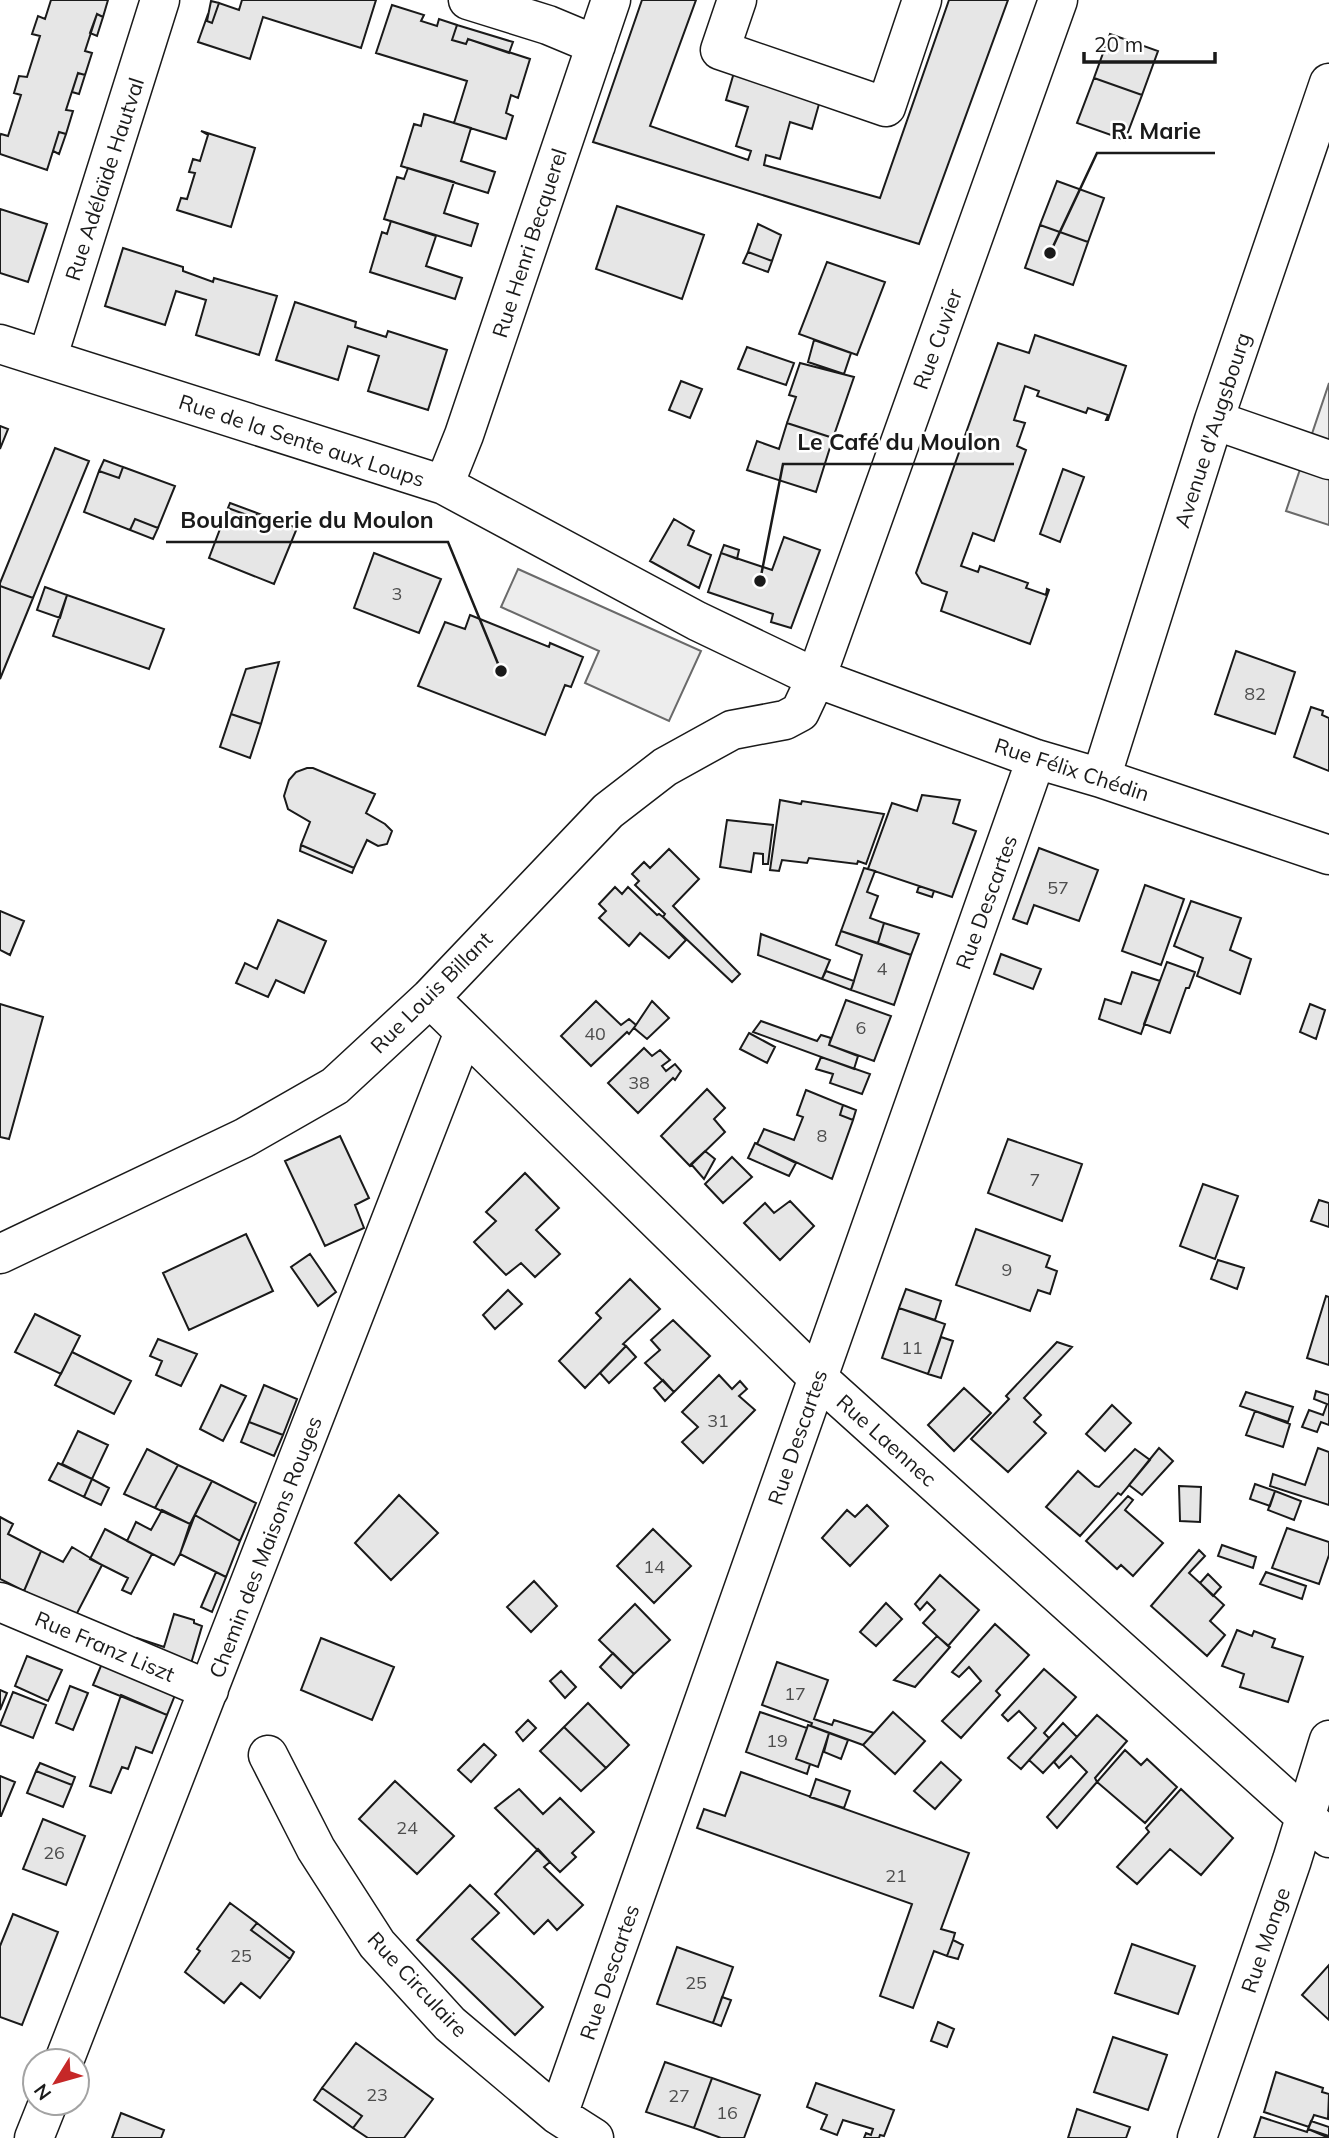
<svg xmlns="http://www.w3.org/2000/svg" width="1329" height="2138" font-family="Mulish,sans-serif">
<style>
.parking{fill:#ededed;stroke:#6a6a6a;stroke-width:2}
.building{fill:#e6e6e6;stroke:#1a1a1a;stroke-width:2}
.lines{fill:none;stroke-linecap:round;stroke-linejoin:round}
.minor-casing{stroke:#1a1a1a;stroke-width:41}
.minor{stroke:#fff;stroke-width:38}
.labels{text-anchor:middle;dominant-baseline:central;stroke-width:5;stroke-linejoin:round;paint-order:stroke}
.number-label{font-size:18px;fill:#4d4d4d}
.street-label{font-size:21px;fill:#1a1a1a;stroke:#fff}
.leader{fill:none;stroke:#1a1a1a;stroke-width:2.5}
.callout-dot{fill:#1a1a1a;stroke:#fff;stroke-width:2.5}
.callout-label{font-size:23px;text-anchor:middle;font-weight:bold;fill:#1a1a1a;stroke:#fff;stroke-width:5;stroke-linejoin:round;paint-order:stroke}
</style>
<rect width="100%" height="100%" fill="#fff"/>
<path class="parking" d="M1329,383V525L1286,511Z
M518,569L701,651L669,721L585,683L599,651L501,607Z"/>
<path class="building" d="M51,0H108L103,17L97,14L85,51L92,53L85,75L78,73L66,110L73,111L66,134L59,132L47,170L0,154V136L1,134L8,136L21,95L14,93L19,76L27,77L40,36L32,34L38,16L45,19Z
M242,0H376L361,48L263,17L250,59L198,42L208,14L207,21L212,23L219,3L239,10Z
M642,0H696L650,126L748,160L751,151L736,146L748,107L726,100L735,69L821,97L812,129L790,122L780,159L766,155L764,165L880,198L949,0H1008L919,244L593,142Z
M211,1L219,3L212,23L207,21Z
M392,5L424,15L421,21L437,26L439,19L457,25L452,40L466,44L468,39L530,59L518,98L511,95L506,113L513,116L506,139L454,123L467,81L376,53Z
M97,14L103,17L97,36L90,33Z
M457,25L513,42L509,53L468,39L466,44L452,40Z
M1110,34L1158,51L1142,95L1094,78Z
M78,73L85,75L79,94L72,92Z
M1094,78L1142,95L1125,140L1077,123Z
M424,114L471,128L461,161L495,172L488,193L401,166L414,124L421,126Z
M201,131L255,148L231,227L177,210L181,198L187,199L195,173L189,172L193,159L200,161L208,135Z
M59,132L66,134L59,154L53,151Z
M408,168L454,182L444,213L478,224L471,246L384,219L397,177L404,179Z
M1057,181L1104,198L1088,242L1040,225Z
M617,206L704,235L682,299L596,269Z
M0,209L47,224L28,282L0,273Z
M391,221L436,236L426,266L462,278L455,299L370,272L382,232L387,234Z
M758,224L781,235L772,261L748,252Z
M1040,225L1088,242L1073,285L1025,268Z
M123,248L183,267V271L213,282L214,278L277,296L259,355L196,335L206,300L176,291L165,325L105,306Z
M748,252L772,261L768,272L743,263Z
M827,262L885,282L857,355L799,334Z
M295,302L356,322L355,327L386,337L388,331L447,350L428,410L368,391L379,356L348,346L338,380L276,360Z
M1035,335L1126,366L1108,420H1106L1108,415L1088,408L1086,413L1037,396L1039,391L1025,386L1014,420L1025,423L1017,446L1026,450L994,541L973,533L961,566L978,572L980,566L1028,583L1026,588L1046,595L1047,589L1049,590L1030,644L941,611L947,592L922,583L916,573L998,343L1029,353Z
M814,340L851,353L844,374L808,362Z
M747,347L794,363L786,385L738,369Z
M800,363L854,377L833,438L787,423L796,397L789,395Z
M681,381L702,389L690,418L669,410Z
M787,423L833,438L816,492L747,470L757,441L779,449Z
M0,426L8,429L0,449Z
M55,448L89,461L33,598L0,586V583Z
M104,460L123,467L119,478L99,471Z
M123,467L175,486L158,528L135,519L130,530L84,512L99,471L119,478Z
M1063,469L1084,477L1060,542L1040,534Z
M230,503L257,513L255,518L228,508Z
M228,508L255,518L257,513L297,528L274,584L209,558Z
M135,519L158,528L153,539L130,530Z
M674,519L694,531L688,545L711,555L699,588L650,561Z
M784,537L820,550L791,628L771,622L773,614L708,592L721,553L772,570Z
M724,545L739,550L737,559L721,553Z
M374,553L441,579L419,633L354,608Z
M0,586L33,598L0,679Z
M45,587L67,595L60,618L37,610Z
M67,595L164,629L149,669L53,636Z
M470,615L549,647L550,643L583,657L571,687L565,685L545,735L418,686L445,622L465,629Z
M1236,651L1295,672L1275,734L1215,714Z
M279,662L261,724L231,714L246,669Z
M1311,707L1323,711L1322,715L1329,718V771L1294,757Z
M231,714L261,724L250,758L220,747Z
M307,768H313L375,794L366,813L385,824L392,831L387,844L378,846L367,840L354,868L301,845L310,822L288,809L284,796L289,780L296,772Z
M922,795L960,800L953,823L976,831L952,897L868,869L892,803L917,811Z
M780,800L801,804L802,801L884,814L866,864L858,861L857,864L809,858L807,863L782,860L779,871L770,870Z
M727,820L773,825L768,864H763V854L754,853L751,872L720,867Z
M301,845L354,868L352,873L300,851Z
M1039,848L1098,870L1079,921L1034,905L1027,924L1013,919Z
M669,849L699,879L673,906L740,974L732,982L663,917L665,914L635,885L639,881L632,874L644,862L650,868Z
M864,868L875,871L867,892L878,896L870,918L884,923L878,943L841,931Z
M1145,885L1184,899L1161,965L1122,951Z
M919,886L934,891L932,897L917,892Z
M615,887L622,894L628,887L657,915L659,914L663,917L686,940L669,958L640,933L629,946L599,918L606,911L599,904Z
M1191,901L1241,918L1230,950L1251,959L1240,994L1197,976L1203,958L1174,946Z
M0,911L24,921L10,955L0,950Z
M278,920L326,941L304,993L276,980L268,997L236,983L245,963L257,969Z
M884,923L919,934L911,955L878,943Z
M841,931L911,955L894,1005L851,990L862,955L836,945Z
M761,934L830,960L822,979L758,955Z
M1001,954L1041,969L1033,989L994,974Z
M1167,962L1195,972L1189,988H1186L1170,1033L1144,1024Z
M826,971L854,981L851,990L822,979Z
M1132,972L1160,981L1141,1034L1099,1019L1105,999L1121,1004Z
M846,1000L891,1016L874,1061L829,1045Z
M596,1001L621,1025L629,1019L636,1025L629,1034L627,1032L591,1066L561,1036Z
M652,1001L669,1018L647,1039L634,1028Z
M0,1004L43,1017L9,1139L0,1137Z
M1310,1004L1325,1010L1316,1039L1300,1032Z
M761,1021L817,1041L821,1035L831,1038L829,1045L858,1056L854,1069L753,1032Z
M749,1033L775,1047L767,1063L740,1049Z
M644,1048L652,1056L660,1050L670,1060L662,1066L666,1071L675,1064L681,1071L675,1080L673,1078L638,1113L608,1083Z
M821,1057L870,1074L862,1094L830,1083L833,1074L816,1069Z
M707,1089L725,1108L714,1119L725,1132L690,1166L661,1136Z
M806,1090L843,1105L840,1115L853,1120L832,1179L757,1144L764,1129L794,1140L803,1117L797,1115Z
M843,1105L856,1110L853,1120L840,1115Z
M340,1136L369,1198L355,1205L364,1228L325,1246L285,1161Z
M1008,1139L1082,1164L1062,1221L988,1193Z
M755,1143L796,1163L789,1176L748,1158Z
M705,1151L715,1159L704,1179L691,1164Z
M732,1157L752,1177L723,1203L705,1184Z
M525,1173L559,1208L536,1230L560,1254L535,1277L521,1263L506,1275L474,1242L496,1221L486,1212Z
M1203,1184L1238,1196L1215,1259L1180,1246Z
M1319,1200L1329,1203V1227L1311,1221Z
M790,1201L814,1226L780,1260L744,1223L765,1203L774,1213Z
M976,1229L1050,1256L1046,1267L1057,1271L1050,1294L1038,1290L1030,1311L956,1285Z
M246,1234L273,1291L189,1330L163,1273Z
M310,1254L336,1292L318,1306L291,1267Z
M1218,1260L1244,1268L1237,1289L1211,1279Z
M630,1279L660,1309L623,1344L626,1346L585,1388L559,1361L601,1318L596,1313Z
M906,1289L941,1301L935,1320L899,1308Z
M508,1290L522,1304L495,1329L483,1315Z
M1326,1296L1329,1297V1365L1307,1358Z
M899,1308L945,1324L928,1374L882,1358Z
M35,1314L80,1336L61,1374L15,1352Z
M673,1320L710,1356L674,1392L645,1363L660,1350L651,1340Z
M941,1337L953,1341L941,1378L928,1374Z
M158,1339L197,1354L181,1386L156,1375L162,1361L150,1356Z
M1057,1342L1072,1347L1024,1398L1041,1415L1034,1422L1046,1433L1008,1472L971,1439L1009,1399L1006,1396Z
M626,1346L636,1357L609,1383L600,1373Z
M72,1352L131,1381L114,1414L55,1385Z
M719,1375L732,1389L740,1381L747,1389L739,1396L755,1410L703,1463L682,1442L698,1427L682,1412Z
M663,1380L674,1392L665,1401L654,1388Z
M221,1385L246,1396L223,1441L200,1429Z
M264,1385L297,1399L283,1435L249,1422Z
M964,1388L991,1413L954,1451L928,1425Z
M1316,1391L1329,1395V1425L1321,1422L1317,1432L1302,1427L1309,1410L1323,1415L1327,1404L1314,1399Z
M1246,1392L1293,1407L1288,1422L1240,1406Z
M1112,1405L1131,1423L1105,1451L1086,1434Z
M1255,1411L1290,1424L1283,1447L1246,1435Z
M249,1422L283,1435L274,1456L241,1442Z
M78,1431L108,1445L92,1479L62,1464Z
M1159,1448L1173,1461L1142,1495L1129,1485Z
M1318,1448L1329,1452V1505L1270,1486L1273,1474L1305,1485Z
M147,1449L178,1465L155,1508L124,1494Z
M1135,1449L1150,1460L1121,1495L1118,1493L1080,1536L1046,1507L1078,1471L1095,1486L1099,1487Z
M58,1463L92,1479L84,1497L49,1480Z
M178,1465L212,1481L190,1524L155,1508Z
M92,1479L109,1488L101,1505L84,1497Z
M212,1481L256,1503L240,1541L195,1515Z
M1255,1484L1275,1491L1270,1506L1250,1499Z
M1179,1486L1201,1487L1200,1522L1180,1521Z
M1275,1491L1301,1501L1294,1520L1268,1510Z
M399,1495L438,1533L391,1580L355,1543Z
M1128,1496L1133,1500L1125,1510L1163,1543L1133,1576L1121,1565L1117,1569L1086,1541Z
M867,1505L888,1526L850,1566L822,1538L847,1510L855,1517Z
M162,1510L190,1524L180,1554L174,1565L127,1541L136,1522L151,1530Z
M195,1515L240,1541L226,1577L180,1554Z
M0,1517L13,1524L8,1534L41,1551L24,1591L0,1579Z
M1287,1528L1329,1542V1555L1319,1584L1272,1568Z
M105,1529L152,1554L131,1594L122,1590L128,1578L90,1559Z
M653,1529L691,1566L654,1603L617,1566Z
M1222,1545L1256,1557L1253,1568L1218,1556Z
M72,1547L102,1565L75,1617L24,1591L41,1551L63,1562Z
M1199,1550L1205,1556L1189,1573L1224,1605L1210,1621L1225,1635L1207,1656L1151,1606Z
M216,1572L226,1577L212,1612L201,1607Z
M1266,1572L1306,1586L1302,1599L1260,1584Z
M1208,1574L1221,1587L1213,1596L1200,1583Z
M940,1575L979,1610L948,1646L923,1623L935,1610L927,1602L920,1610L915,1604Z
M534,1581L557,1606L531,1632L507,1607Z
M886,1603L902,1619L876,1646L860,1632Z
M635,1604L670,1640L634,1674L599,1640Z
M174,1614L194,1620V1623L202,1626L190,1667L134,1649L137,1638L164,1647Z
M995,1624L1029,1655L996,1691L1000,1695L961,1738L942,1721L981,1681L969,1667L959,1677L952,1672Z
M1237,1630L1252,1636L1254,1631L1275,1639L1272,1647L1303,1657L1288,1702L1240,1687L1244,1674L1222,1666Z
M937,1636L950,1647L915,1687L894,1680Z
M321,1638L394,1667L372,1720L301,1690Z
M613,1653L634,1674L621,1688L600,1667Z
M27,1656L62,1670L48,1701L15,1686Z
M103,1661L177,1690L167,1715L93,1685Z
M777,1662L828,1680L814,1719L832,1725L834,1720L874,1733L863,1745L811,1726L812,1723L762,1705Z
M1044,1669L1076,1697L1044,1733L1049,1738L1021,1769L1008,1758L1036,1728L1019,1711L1008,1721L1002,1715Z
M561,1671L576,1687L565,1698L550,1681Z
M70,1686L88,1693L73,1730L56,1723Z
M0,1690L7,1693L0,1710Z
M13,1692L46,1705L33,1738L0,1725Z
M121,1695L167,1715L152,1753L136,1747L128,1769L122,1767L111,1793L90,1786Z
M588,1703L629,1745L606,1768L564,1727Z
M760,1712L807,1728L796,1759L810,1764L807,1774L746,1752Z
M893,1712L925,1741L895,1774L863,1745Z
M1097,1715L1127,1741L1095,1778L1097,1782L1057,1828L1047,1817L1087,1772L1071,1756L1059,1768L1054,1762Z
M528,1720L536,1728L523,1741L516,1732Z
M1063,1723L1077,1737L1043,1773L1029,1760Z
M808,1725L829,1733L818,1767L796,1759Z
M564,1727L606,1768L581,1791L540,1751Z
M829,1733L848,1740L841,1759L824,1752Z
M484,1744L496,1755L471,1782L458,1770Z
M1125,1750L1141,1765L1147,1759L1177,1787L1145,1823L1097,1782Z
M941,1762L961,1780L935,1809L914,1791Z
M40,1763L75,1777L72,1785L36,1771Z
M36,1771L72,1785L63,1807L27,1793Z
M741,1772L969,1853L941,1929L955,1933L953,1940L947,1956L934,1951L913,2008L880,1996L912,1904L697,1828L704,1809L725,1816Z
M0,1776L15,1782L1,1816H0Z
M816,1779L850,1791L844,1808L810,1797Z
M395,1781L454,1836L417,1874L359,1819Z
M519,1789L543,1814L560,1798L594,1832L572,1853L576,1857L560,1872L495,1808Z
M1181,1789L1233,1838L1201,1875L1170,1849L1137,1884L1117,1867L1149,1832L1146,1828Z
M43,1819L85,1836L66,1885L23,1869Z
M538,1849L550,1862L544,1867L583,1905L557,1930L548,1920L534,1934L495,1894Z
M470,1885L499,1913L472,1939L543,2007L515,2035L417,1940Z
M230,1903L257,1923L251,1930L290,1959L260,1998L241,1983L224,2003L185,1972L200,1951L197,1949Z
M13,1914L58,1932L22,2025L0,2017V1946Z
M257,1923L294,1952L290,1959L251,1930Z
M953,1940L963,1945L958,1959L947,1956Z
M1132,1944L1195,1966L1178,2014L1115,1993Z
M677,1947L733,1967L713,2023L657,2004Z
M1329,1965V2020L1302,1995Z
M722,1997L731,2000L721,2026L713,2023Z
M938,2022L954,2029L947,2047L931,2041Z
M1113,2037L1167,2055L1148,2110L1094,2092Z
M356,2043L433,2099L404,2138H368L353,2128L362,2116L322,2088Z
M665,2062L712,2078L694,2128L646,2112Z
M1276,2072L1323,2088L1322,2092L1329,2094L1328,2119L1314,2115L1309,2127L1264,2112Z
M712,2078L760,2095L744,2138H721L694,2128Z
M816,2083L894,2110L884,2136L880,2135L879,2138H864L866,2133L871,2135L873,2129L843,2120L837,2135L821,2129L827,2115L807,2107Z
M322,2088L362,2116L353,2128L314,2100Z
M1077,2109L1130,2127L1126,2138H1068Z
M121,2113L164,2130L161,2138H112Z
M1261,2117L1307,2132L1308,2129L1329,2138H1254Z
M1311,2121L1329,2127V2136L1308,2129Z"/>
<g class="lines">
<g class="minor-casing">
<path id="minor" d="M468,0L548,25L596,45
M737,0L720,50L886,107L922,0
M0,344L444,485L697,621L816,678L1036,759L1101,778L1329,855
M47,359L160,0
M1214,420L1329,460
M444,485L464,435L611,0
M1101,778L1214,420L1329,83
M430,998L818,1378L1329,1838
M0,1254L244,1138L335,1086L430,998L608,811L665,767L732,730L785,720L800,712L816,678L1058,0
M0,1602L209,1690
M268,1755L316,1849L377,1944L450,2024L558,2115L594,2138
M64,2061L464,1032
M558,2115L1036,759
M34,2138L48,2103
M1197,2138L1292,1860L1329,1740"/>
</g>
<use href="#minor" class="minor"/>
</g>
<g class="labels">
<g class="number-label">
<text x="397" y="593">3</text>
<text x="1255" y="693">82</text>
<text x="1058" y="887">57</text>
<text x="882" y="968">4</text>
<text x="861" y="1027">6</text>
<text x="595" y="1033">40</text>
<text x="639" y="1082">38</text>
<text x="822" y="1135">8</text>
<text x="1035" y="1179">7</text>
<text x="1007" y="1269">9</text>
<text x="912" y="1347">11</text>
<text x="718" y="1420">31</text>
<text x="654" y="1566">14</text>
<text x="795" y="1693">17</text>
<text x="777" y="1740">19</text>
<text x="407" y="1827">24</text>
<text x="54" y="1852">26</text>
<text x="896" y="1875">21</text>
<text x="241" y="1955">25</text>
<text x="696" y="1982">25</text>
<text x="377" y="2094">23</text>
<text x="679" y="2095">27</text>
<text x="727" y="2112">16</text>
</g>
<g class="street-label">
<text transform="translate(104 179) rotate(-72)">Rue Adélaïde Hautval</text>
<text transform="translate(529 243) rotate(-72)">Rue Henri Becquerel</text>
<text transform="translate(937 339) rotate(-70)">Rue Cuvier</text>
<text transform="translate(1212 430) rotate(-72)">Avenue d'Augsbourg</text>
<text transform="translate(302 440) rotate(18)">Rue de la Sente aux Loups</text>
<text transform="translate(1072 769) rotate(18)">Rue Félix Chédin</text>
<text transform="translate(986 902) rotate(-70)">Rue Descartes</text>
<text transform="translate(431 992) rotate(-45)">Rue Louis Billant</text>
<text transform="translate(797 1437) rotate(-71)">Rue Descartes</text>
<text transform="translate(887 1440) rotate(42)">Rue Laennec</text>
<text transform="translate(265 1547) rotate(-69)">Chemin des Maisons Rouges</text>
<text transform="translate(105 1646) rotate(23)">Rue Franz Liszt</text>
<text transform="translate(1265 1940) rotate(-71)">Rue Monge</text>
<text transform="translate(609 1972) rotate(-71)">Rue Descartes</text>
<text transform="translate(418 1984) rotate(47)">Rue Circulaire</text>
</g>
</g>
<path class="leader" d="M1050 253L1097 153H1215M760 581L783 464H1014M501 671L448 542H166"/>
<g class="callout-dot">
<circle cx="1050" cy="253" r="7"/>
<circle cx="760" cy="581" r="7"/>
<circle cx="501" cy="671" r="7"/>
</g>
<g class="callout-label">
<text x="1156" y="139">R. Marie</text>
<text x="899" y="450">Le Café du Moulon</text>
<text x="307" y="528">Boulangerie du Moulon</text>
</g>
<g transform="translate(56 2082) rotate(233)"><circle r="33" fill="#ffffff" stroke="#a3a3a3" stroke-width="2"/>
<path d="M0-5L12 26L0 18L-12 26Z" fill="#c62828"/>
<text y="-10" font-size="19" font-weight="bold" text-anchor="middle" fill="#1a1a1a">N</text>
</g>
<path d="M1084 52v10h131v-10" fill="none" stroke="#1a1a1a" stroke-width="3.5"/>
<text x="1094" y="52" font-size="21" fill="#1a1a1a" stroke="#ffffff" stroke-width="5" paint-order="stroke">20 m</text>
</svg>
